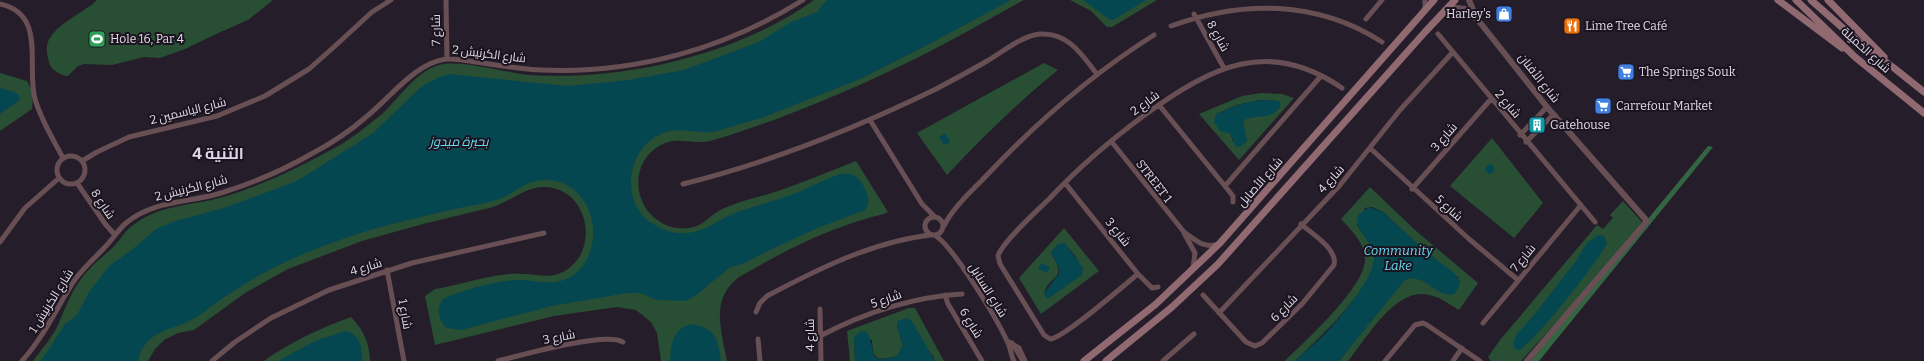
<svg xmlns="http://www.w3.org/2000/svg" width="1924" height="361" font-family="Bitter,Cairo,serif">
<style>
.green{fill:#284e33;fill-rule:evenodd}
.forest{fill:#346543}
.water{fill:#054750}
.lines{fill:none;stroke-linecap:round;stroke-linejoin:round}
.minor{stroke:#684f54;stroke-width:5}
.tertiary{stroke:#684f54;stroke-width:6}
.secondary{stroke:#916971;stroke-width:7}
.labels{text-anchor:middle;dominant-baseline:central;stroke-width:4;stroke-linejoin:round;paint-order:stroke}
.poi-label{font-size:12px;fill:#e0dbe4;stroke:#1b1420;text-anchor:start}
.street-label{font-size:12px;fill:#e0dbe4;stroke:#1b1420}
.water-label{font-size:13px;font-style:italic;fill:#67d9ec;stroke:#1b1420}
.district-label{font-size:16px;font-weight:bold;fill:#dfd6e7;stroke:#1b1420}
</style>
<rect width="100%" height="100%" fill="#251e2a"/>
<path class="green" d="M97,0H273L248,20L216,34L185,49L160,58L144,57L112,65L84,64L78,66L68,76C61,76 50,69 49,62C48,58 46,51 47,46C50,26 84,13 97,0Z
M814,0H1024C997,14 971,30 944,44C889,73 832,98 774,120C753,127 732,135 710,141C692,145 677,135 659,146C623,168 637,222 677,228C705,231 707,214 727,207C743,200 761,197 778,191C804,182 830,171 856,161L888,212L884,214C832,226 786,250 739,277C710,299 721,329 727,361H661L657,333L651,322L636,310L617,307L554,316L435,345L425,296L435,289C461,285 497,272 522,274C537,274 549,279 563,272C601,252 589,189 546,187C526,186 511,201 493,207L423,224L362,241L288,269L245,293L194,330L178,333L164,340L155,349L148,361H33C41,350 51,339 57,327C64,312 69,296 79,282C89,266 105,256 117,243C122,237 126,230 132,226C159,204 192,206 223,197C264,185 302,166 340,145C354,137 368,125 381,115C400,98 417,68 444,64C466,61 506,73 530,75C624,81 737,55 814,0Z
M1070,0H1157L1112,27H1107L1091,11Z
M1044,63L1058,70C1018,102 982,138 947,175L917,133Z
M0,73L27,81L33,93L32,109L0,131Z
M1261,93L1282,94L1294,98L1239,160L1199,114L1242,96ZM1260,100L1278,101L1280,107C1269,119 1256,114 1243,120L1244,130L1233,142L1231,134L1216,114L1237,105Z
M1492,138L1543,203L1514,238L1450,186Z
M1370,187L1415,230L1478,283L1459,310C1449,304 1440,297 1429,295C1396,286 1366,339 1348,361H1339L1402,281C1420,270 1433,292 1450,294L1459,278L1424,250L1383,212L1372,207L1365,208L1357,225C1363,236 1373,243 1374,257C1376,286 1316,341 1295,361H1285C1305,341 1367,286 1365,258C1364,242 1351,230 1341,219Z
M1623,201L1642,222L1596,279L1521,361H1491L1488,357L1500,340L1597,225L1603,229L1613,218L1610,215Z
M1064,228L1099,271L1041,314L1019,278ZM1069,248L1076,257L1077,262L1044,295C1047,275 1069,281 1052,255Z
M909,308H915L944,361H935L933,356L898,321L897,326L903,346L897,356C877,361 873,361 872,340L854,337L855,361H850L847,331Z
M351,317C363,329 370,344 370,361H264C290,342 321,328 351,317Z"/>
<path class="forest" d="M1708,146L1713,147L1539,361H1531Z"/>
<path class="water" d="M827,0H1011L920,49L860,79L764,117L717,131C701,135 683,127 666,132C630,143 619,194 646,219C658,228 673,235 688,233C705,231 715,222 730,215C750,207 772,202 793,194C808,189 822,180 838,175C842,174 849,173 853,175C857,176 861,181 863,185C868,193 871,203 865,210L815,229L768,251L745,263L729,268L695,296L685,301L657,300L640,293H627L552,306L461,330L447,328C438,321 436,308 443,299C462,290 494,281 516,280C536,279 553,288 572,276C611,248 593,179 545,180C526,180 515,193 499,199C488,203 475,205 464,207C441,212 419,217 397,223C362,231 327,244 294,258C268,269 242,285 219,301C211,306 204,313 195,318C173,331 145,329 138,361H41L65,324L77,315L89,292L109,266L133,249L156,229L175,221L224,208L297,181L373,133L421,87L437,78L449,74L568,86L628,80L684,70L759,42L789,23L817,12Z
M1083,0H1146L1115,19L1110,20Z
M0,88L11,91L19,95L20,100L0,114Z
M1269,100L1278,101L1281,103C1276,121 1256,114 1243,120L1247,141L1240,147L1235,146L1231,134L1220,131L1214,122L1216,114C1234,106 1249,100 1269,100Z
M945,133L950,142L944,145L939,137Z
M1485.5 169a4.5 4.5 0 1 1 9 0a4.5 4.5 0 1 1-9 0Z
M1369,207L1383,212L1424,250L1454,273L1460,281L1458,289L1454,294C1435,298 1425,272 1405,280L1339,361H1295C1303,353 1312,346 1321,338C1335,324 1376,277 1374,257C1373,241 1360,235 1357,222L1358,215Z
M1598,235L1604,236L1607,243C1601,258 1533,344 1519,350L1515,349L1513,343L1517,334L1534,315L1576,261L1587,243Z
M1065,243L1083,268L1082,275L1049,298H1046L1044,293L1059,274V268L1051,252L1058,244Z
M1041,263L1050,268L1047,273L1038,269Z
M907,318L912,321L935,361H855L854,337C873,317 870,354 876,358C882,361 891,358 897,356L903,346L897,326L898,321Z
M692,324C716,329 718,339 721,361H670C671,343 673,328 692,324Z
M345,331C359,333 363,348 362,361H278L315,341Z"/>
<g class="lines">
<path class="minor" d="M446,0L447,59
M0,4C47,14 26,66 35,99C41,120 53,139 63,158
M1425,11V0
M1194,14L1224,68
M1366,19L1382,0
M1171,26C1242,0 1317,0 1382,42
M1438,34L1595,222
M1159,105L1233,196V202
M870,120L922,204L935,217
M1520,135L1547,107
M1111,141L1184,232C1196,240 1203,249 1219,244
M1526,142L1554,114
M1370,148L1469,239L1518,280
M57 170a14 14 0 1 1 28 0a14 14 0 1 1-28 0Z
M82,161L97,152L129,137L217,116L265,96L309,69L335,46L372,12L391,0
M77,183L106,225L115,235
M1065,183L1138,274L1152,288L1158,287
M683,184C772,162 854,129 936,89C953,80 970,71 987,61C1003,52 1021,36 1040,34C1068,32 1082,55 1097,74
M1225,186L1321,76
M1412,189L1491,99
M925 226a9 9 0 1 1 18 0a9 9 0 1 1-18 0Z
M944,226C953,207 972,191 987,175C1037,122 1092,74 1154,35
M1184,233L1195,253L1193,268
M936,236C954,248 997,319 1007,341C1011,347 1010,354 1014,361
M0,242L25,208L59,178
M387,270L404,361
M1138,274C1124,285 1063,339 1050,339L1044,335L1000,264L998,256C1002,242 1038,210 1050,198C1079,167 1112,139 1146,114C1211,67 1268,37 1342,88
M945,295L948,304L982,361
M1203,295L1246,342L1255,346L1262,343L1302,304L1334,265C1338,249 1312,234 1301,224
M820,309L821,361
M756,312L760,303L767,296C818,269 872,242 930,235
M1219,313L1340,185L1400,110L1452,53
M1483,323L1581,205
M820,336C864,313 913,297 962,294
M758,339L760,361
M1009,342L1019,348L1025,361
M1012,343L1023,361
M22,361C44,337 57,307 74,281C83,268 95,258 105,247C113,239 118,230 126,223C154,200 188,203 221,193C253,183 284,170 313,153C332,143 350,131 366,117C390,98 415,63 446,59C458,58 471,62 482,63C502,66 522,69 542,70C634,74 725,49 803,0
M212,361L235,342L271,318L329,290L412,263L544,233
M498,361C521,355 606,331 623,342
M1163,361L1194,334
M1385,361L1415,325L1423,323L1427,325L1480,361
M1453,361L1462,348"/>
<path class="tertiary" d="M1469,0L1475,15
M1448,7L1465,9L1478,20L1547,107L1647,221L1527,361"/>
<path class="secondary" d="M1778,0L1842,48
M1796,0L1855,57L1924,113
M1811,0L1861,44L1894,68L1924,92
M1828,0L1884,57
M1084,361L1156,304L1220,243L1434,0
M1106,361L1172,307L1218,264L1425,32L1455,0"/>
</g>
<defs>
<g id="shop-square" transform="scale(0.9)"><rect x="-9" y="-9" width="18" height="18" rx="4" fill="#3f7fe0" stroke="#1b1420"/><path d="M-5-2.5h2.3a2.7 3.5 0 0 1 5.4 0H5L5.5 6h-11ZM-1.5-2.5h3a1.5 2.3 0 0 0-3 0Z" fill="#fff"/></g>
<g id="restaurant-square" transform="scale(0.9)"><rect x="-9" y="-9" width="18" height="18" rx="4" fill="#e8710a" stroke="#1b1420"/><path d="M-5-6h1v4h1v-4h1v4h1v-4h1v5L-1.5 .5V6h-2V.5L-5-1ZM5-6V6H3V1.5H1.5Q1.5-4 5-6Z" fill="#fff"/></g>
<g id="stadium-square" transform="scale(0.9)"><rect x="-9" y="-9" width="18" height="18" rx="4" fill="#2e9e5b" stroke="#1b1420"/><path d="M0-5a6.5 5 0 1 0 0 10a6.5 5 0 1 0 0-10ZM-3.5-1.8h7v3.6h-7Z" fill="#fff"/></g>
<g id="supermarket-square" transform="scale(0.9)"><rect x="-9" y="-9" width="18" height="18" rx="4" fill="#3f7fe0" stroke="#1b1420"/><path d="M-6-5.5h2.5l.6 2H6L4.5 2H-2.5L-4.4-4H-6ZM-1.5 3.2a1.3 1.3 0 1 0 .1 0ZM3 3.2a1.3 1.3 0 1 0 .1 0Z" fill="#fff"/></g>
<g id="building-square" transform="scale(0.9)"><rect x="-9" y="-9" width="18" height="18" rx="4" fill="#0f9aa8" stroke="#1b1420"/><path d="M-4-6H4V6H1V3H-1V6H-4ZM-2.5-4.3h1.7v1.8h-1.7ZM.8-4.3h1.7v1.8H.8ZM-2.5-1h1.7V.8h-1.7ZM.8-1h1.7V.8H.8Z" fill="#fff"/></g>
</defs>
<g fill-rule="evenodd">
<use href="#shop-square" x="1504" y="14"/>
<use href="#restaurant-square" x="1572" y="26"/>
<use href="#stadium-square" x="97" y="39"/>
<use href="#supermarket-square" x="1626" y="72"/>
<use href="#supermarket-square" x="1603" y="106"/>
<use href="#building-square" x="1537" y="125"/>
</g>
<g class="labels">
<g class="poi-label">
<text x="1491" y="14" text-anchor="end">Harley's</text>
<text x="1585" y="26">Lime Tree Café</text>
<text x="110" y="39">Hole 16, Par 4</text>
<text x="1639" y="72">The Springs Souk</text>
<text x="1616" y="106">Carrefour Market</text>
<text x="1550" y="125">Gatehouse</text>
</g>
<g class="street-label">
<text transform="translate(436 30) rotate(-91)">شارع 7</text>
<text transform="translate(1218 36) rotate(61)">شارع 8</text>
<text transform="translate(1866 50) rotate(42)">شارع الخميلة</text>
<text transform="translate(489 54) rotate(7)">شارع الكرنيش 2</text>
<text transform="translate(1539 78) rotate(52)">شارع الأفنان</text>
<text transform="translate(1145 103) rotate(-36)">شارع 2</text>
<text transform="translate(1508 104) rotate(50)">شارع 2</text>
<text transform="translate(188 111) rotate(-14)">شارع الياسمين 2</text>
<text transform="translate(1444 137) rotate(-49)">شارع 3</text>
<text transform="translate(1331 179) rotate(-48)">شارع 4</text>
<text transform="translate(1154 181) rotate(52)">STREET 1</text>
<text transform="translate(1260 182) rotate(-49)">شارع الأصايل</text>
<text transform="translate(191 188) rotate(-14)">شارع الكرنيش 2</text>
<text transform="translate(103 204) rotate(56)">شارع 8</text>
<text transform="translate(1449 208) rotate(42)">شارع 5</text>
<text transform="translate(1118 232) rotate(51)">شارع 3</text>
<text transform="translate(1523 258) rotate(-50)">شارع 7</text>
<text transform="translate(366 267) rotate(-17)">شارع 4</text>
<text transform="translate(988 290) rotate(58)">شارع السنابل</text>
<text transform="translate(886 299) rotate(-19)">شارع 5</text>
<text transform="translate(51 301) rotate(-58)">شارع الكرنيش 1</text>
<text transform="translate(1284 308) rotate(-45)">شارع 6</text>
<text transform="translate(405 314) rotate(80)">شارع 1</text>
<text transform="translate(971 323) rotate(59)">شارع 6</text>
<text transform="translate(810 335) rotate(-91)">شارع 4</text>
<text transform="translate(559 337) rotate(-11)">شارع 3</text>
</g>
<g class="water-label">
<text x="459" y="141">بحيرة ميدوز</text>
<text x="1398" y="250">Community<tspan x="1398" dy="15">Lake</tspan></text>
</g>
<g class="district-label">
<text x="218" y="153">الثنية 4</text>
</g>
</g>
</svg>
